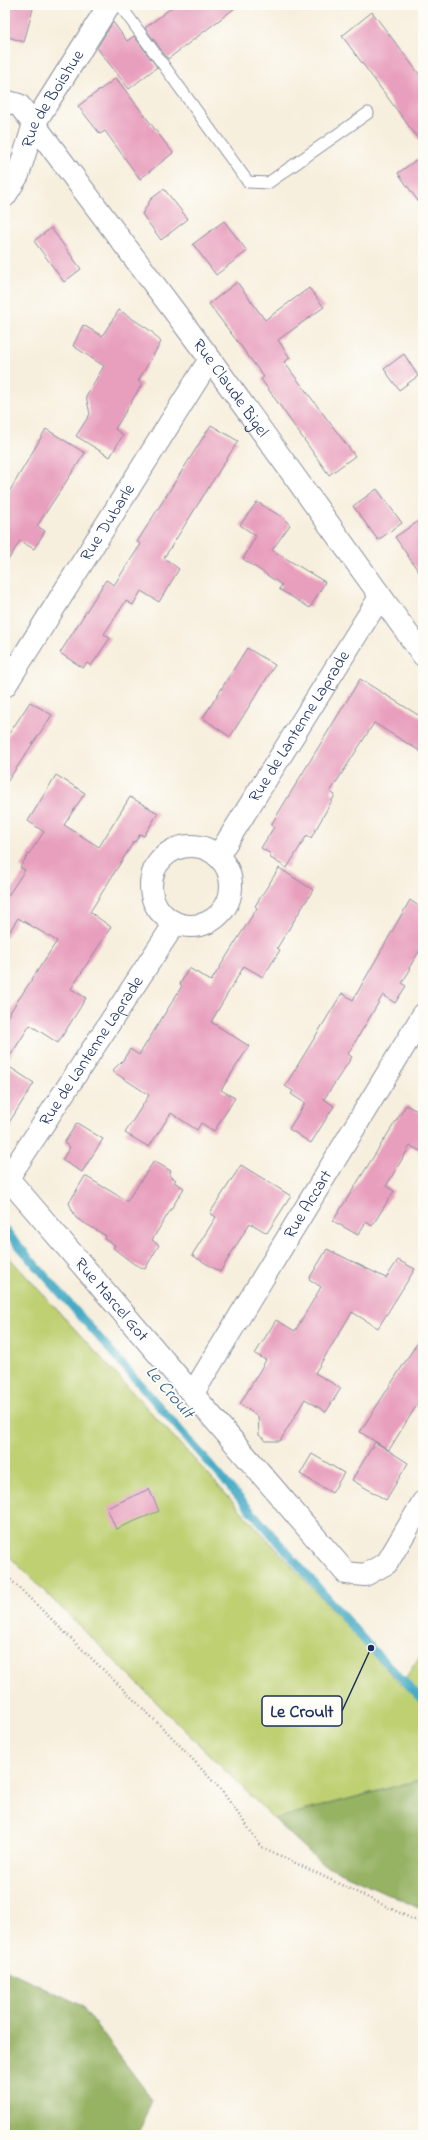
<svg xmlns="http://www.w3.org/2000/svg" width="428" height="2140" font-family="'Indie Flower',sans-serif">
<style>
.green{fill:#bed072;stroke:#6c8068}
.forest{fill:#96b264;stroke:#587061}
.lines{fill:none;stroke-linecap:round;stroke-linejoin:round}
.stream{stroke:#45aac5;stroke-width:8}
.building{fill:#e89fbd}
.lane-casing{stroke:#898f9e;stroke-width:13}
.street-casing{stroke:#898f9e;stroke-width:24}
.path{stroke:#898f9e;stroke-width:2.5;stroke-dasharray:1 3;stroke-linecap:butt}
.lane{stroke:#fff;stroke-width:11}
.street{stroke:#fff;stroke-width:22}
.labels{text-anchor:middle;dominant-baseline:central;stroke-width:4;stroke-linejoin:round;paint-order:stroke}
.street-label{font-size:17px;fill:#1b2f5e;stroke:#fdfcf7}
.water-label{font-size:18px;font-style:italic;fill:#2c6087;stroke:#fdfcf7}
.leader{fill:none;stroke:#1b2f5e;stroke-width:1.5}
.callout-dot{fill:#1b2f5e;stroke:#fdfcf7;stroke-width:1.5}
.callout{fill:#fdfcf7;stroke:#1b2f5e;stroke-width:1.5}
.callout-label{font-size:18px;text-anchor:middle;font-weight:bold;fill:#1b2f5e}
</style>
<rect width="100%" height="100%" fill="#fdfcf7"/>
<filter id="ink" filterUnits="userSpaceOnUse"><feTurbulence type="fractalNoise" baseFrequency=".025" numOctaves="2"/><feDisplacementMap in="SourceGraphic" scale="8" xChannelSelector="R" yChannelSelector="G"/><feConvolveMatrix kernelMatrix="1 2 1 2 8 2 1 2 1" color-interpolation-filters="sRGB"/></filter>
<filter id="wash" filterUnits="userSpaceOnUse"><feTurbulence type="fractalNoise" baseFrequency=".012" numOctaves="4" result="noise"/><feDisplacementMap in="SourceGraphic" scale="16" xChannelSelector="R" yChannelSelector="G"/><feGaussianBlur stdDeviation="0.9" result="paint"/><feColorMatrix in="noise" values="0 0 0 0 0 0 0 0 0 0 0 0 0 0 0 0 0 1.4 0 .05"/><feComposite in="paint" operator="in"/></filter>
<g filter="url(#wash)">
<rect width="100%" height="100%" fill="#f7efdd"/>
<path class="green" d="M5,1253L401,1685L423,1651V1779L274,1819L5,1552Z"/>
<path class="forest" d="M423,1779V1910L321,1863L274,1819Z
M5,1969L81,2005L152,2099L138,2135H5Z"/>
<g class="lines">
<path class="stream" d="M5,1230L371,1648L423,1700"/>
</g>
<g id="blocks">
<path class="building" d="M5,5H34L24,42L5,36Z
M175,5H239L168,59L145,28Z
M372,12L423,79V145L342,36Z
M113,22L127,41L134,36L157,67L129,89L97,48Z
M116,78L173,153L140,179L105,131L100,134L78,106Z
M423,155V208L398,173Z
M164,189L188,219L161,240L142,214L151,199Z
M224,221L247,251L216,275L193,244Z
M51,228L81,269L64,282L34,241Z
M237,282L265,320L309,288L324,307L278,340L290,358L284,362L355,456L329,475L261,379L264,377L209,304Z
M119,310L151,331L161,342L138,381L142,384L115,429L123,435L110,457L76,436L90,414L86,396L104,366L73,346L83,325L102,336Z
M404,354L418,376L399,390L384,369Z
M211,425L238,441L164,558L179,569L159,602L141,591L133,605L126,601L104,634L110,638L91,666L87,663L83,668L60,653L106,580L114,585L141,544L137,542Z
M46,429L85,453L37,526L45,531L34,549L20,541L5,565V499Z
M377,489L402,523L378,540L353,506Z
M257,502L282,517L290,525L272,550L325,582L310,608L279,589L282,585L243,559L256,536L240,525Z
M423,518V578L395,537Z
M247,648L275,665L230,737L203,718Z
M360,679L423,718V753L374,723L330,792L335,795L311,838L307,835L287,868L269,857L271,854L261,848L274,827L271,825Z
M30,702L52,715L5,785V740Z
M56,775L85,793L64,825L99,847L130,797L158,813L144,836L140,834L135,842L134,841L90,912L111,927L71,989L86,998L58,1043L30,1025L5,1064V1020L57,941L18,918L5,939V900L25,870L20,867L44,832L28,821Z
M279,868L313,890L277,948L280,950L263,977L244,966L211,1022L249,1046L221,1090L235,1098L214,1131L201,1123L197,1130L171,1113L149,1147L125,1133L149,1095L112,1071L123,1060L130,1049L139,1055L182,986L180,984L189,968L211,981L257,908L255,906Z
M410,900L423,909V945L409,968L410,970L402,983L406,986L395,1003L383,995L348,1054L352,1057L324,1099L334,1106L311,1143L289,1129L305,1103L291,1094L293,1091L285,1086L342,993L353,1000Z
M5,1064L34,1083L5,1129Z
M406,1105L423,1114V1152L410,1146L386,1186L394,1191L372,1226L366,1222L358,1235L333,1221Z
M77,1123L103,1139L82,1172L62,1160L70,1147L64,1143Z
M154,1161L171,1171L169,1175L176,1180L174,1182L184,1188L152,1240L159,1245L145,1269L134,1264L113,1248L115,1245L104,1239L106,1236L76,1218L69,1203L85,1176L127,1201Z
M241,1165L291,1196L267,1233L250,1223L220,1272L192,1255L216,1217L210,1213Z
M327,1249L386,1278L398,1260L415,1269L378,1328L352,1312L315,1373L341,1388L326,1412L305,1399L280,1441H266L259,1435L258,1416L240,1404L266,1360L255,1354L276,1320L295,1331L321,1287L309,1279Z
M423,1334V1395L389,1450L360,1432Z
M375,1442L408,1463L386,1500L352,1480Z
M312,1454L344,1473L332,1493L300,1474Z
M149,1489L159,1511L116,1529L107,1508Z"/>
</g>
</g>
<g filter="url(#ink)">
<use href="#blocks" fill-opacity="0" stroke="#898f9e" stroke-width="1"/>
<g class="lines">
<g class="lane-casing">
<path id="lane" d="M120,5L248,182L268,183L368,113"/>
</g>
<g class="street-casing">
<g id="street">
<path id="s1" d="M5,101L19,105L34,124L210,359L423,655"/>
<path id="s2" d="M5,196L18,175L34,124L109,5"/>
<path id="s3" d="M5,686L210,359"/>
<circle cx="191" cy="886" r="40"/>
<path id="s4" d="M218,856L380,597"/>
<path id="s5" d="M5,1175L346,1573L365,1575L387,1563L423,1502"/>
<path id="s6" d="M8,1178L175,923"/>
<path id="s7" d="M193,1393L423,1015"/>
</g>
</g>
<path class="path" d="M5,1574L170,1735L222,1791L262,1847L423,1924"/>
<use href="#lane" class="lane"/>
<use href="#street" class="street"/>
</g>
</g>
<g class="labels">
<g class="street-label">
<text stroke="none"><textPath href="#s2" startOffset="109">Rue de Boishue</textPath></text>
<text stroke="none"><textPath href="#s1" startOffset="368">Rue Claude Bigel</textPath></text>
<text stroke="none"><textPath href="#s3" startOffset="193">Rue Dubarle</textPath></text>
<text stroke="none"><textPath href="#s4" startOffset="153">Rue de Lantenne Laprade</textPath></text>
<text stroke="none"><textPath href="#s6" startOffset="152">Rue de Lantenne Laprade</textPath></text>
<text stroke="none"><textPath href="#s7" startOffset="221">Rue Accart</textPath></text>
<text stroke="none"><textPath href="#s5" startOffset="164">Rue Marcel Got</textPath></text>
</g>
<g class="water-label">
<text transform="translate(169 1393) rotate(49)">Le Croult</text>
</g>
</g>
<path class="leader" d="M371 1648L342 1711"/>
<circle class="callout-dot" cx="371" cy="1648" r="4"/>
<rect class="callout" x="262" y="1696" width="80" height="30" rx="4"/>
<g class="callout-label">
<text x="302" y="1717">Le Croult</text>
</g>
<rect width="428" height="2140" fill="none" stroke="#fdfcf7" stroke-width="20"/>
</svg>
